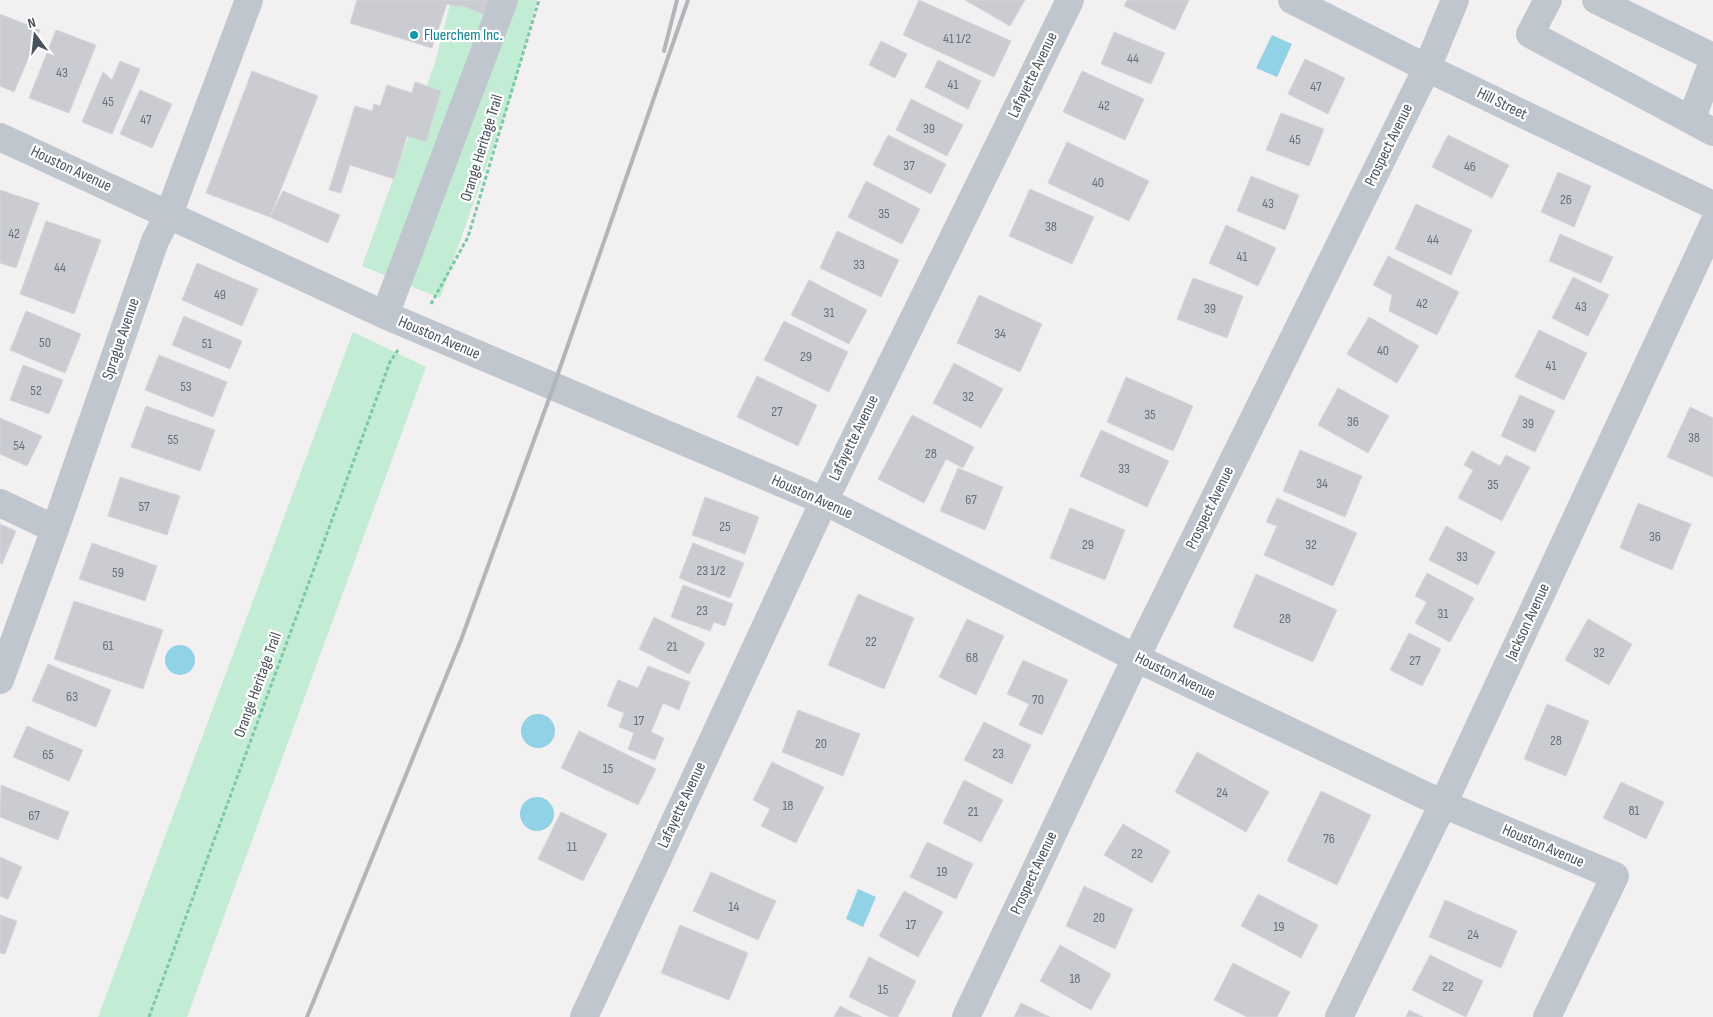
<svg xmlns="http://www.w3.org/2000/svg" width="1713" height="1017" font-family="'Sofia Sans Condensed',sans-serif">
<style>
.green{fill:#c2ecd3}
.water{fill:#92d2e6}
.building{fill:#caccd2;stroke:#d4d6db}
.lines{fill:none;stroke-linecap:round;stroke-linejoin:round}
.path{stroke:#7cc8a5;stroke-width:3;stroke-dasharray:4 2.5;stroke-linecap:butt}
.minor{stroke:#bfc6cd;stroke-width:28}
.rail{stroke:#b2b5b9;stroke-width:4}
.culture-dot{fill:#0f9aa8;stroke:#fff;stroke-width:2}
.labels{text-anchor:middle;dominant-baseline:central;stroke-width:4.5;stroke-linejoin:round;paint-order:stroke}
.number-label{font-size:14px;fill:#69707a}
.culture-label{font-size:16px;fill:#0d838f;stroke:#fff;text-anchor:start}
.street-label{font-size:16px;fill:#49525c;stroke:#fff}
</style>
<rect width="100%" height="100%" fill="#f2f0f0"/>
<path class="green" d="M451,0H537L513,91L440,298L362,266L435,63Z
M353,332L426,367L187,1017H98Z"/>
<path class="water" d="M1272,35L1292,44L1277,77L1256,68Z
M165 660a15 15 0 1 1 30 0a15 15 0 1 1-30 0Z
M521 731a17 17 0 1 1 34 0a17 17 0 1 1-34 0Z
M520 814a17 17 0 1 1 34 0a17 17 0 1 1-34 0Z
M858,889L876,897L863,927L846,919Z"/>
<path class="building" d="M357,0H492L488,16L461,5V7L447,4L432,48L350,23Z
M919,0L1011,41L994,77L903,35Z
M965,0H1025L1010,26Z
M1127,0H1189L1175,30L1124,6Z
M0,14L40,30L14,92L0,86Z
M56,30L96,45L69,113L29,98Z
M1114,32L1165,53L1151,84L1101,64Z
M881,41L907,54L895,78L869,65Z
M1305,59L1345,78L1328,114L1288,94Z
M938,60L981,81L968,109L925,87Z
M120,61L140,69L112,134L82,122L103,72L112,80Z
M252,71L318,96L270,217L206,193Z
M1082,71L1144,99L1125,140L1063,112Z
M415,82L441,91L426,142L407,136L394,179L350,165L341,193L329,190L355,106L372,111L374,104L380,106L387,85L412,93Z
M140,90L172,104L152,148L120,134Z
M911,99L963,125L947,156L896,130Z
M1281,113L1324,129L1309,166L1266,150Z
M888,135L946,164L931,194L873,165Z
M1448,135L1509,165L1492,198L1432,167Z
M1067,142L1149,181L1129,221L1048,183Z
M1558,172L1591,186L1574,227L1541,212Z
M1251,176L1299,195L1285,230L1237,211Z
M866,181L920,209L902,244L848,217Z
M1030,189L1094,217L1072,264L1009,236Z
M0,190L39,203L16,268L0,263Z
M283,191L340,215L328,243L270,217Z
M1416,204L1472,230L1451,275L1395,249Z
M46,221L101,240L74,314L20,294Z
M1226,225L1276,248L1258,286L1209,263Z
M837,231L899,260L881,297L820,268Z
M1560,234L1613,257L1601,283L1549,261Z
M1388,256L1459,292L1437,335L1389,311L1392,295L1373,285Z
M197,263L258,289L242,326L182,300Z
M1573,277L1609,295L1588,336L1552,318Z
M1193,278L1243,296L1227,338L1177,319Z
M809,280L867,310L849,344L791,315Z
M979,295L1042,324L1020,372L957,343Z
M26,311L81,334L65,373L10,350Z
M184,316L242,341L230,369L172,345Z
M1369,317L1419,346L1397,383L1347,354Z
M784,321L848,352L829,392L764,360Z
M1539,330L1587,353L1564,400L1515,377Z
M159,355L227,382L213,417L145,390Z
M954,363L1003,389L981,428L933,403Z
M23,365L63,380L49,414L10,400Z
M757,376L817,405L798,446L737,417Z
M1126,377L1193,406L1173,451L1107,422Z
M1338,388L1389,416L1368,453L1318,425Z
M1520,395L1555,411L1535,452L1501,436Z
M146,406L215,430L200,471L131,447Z
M1690,407L1713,418V477L1667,457Z
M912,415L974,447L963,468L946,459L924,503L878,479Z
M0,418L42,436L27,466L0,454Z
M1101,430L1169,461L1147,507L1080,476Z
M1300,450L1362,476L1345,517L1283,491Z
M1472,451L1500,466L1506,455L1530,467L1502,521L1458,498L1473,470L1464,465Z
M958,468L1003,487L985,530L940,511Z
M120,477L180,496L167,535L108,516Z
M705,497L759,517L745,554L692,535Z
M1277,498L1357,533L1333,586L1264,555L1277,526L1266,522Z
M1638,503L1691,524L1672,570L1620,548Z
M1070,508L1125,530L1105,580L1050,558Z
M0,524L16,531L2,564L0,563Z
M1446,526L1495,552L1478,585L1429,560Z
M92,543L157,566L145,601L79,579Z
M693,543L744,563L730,598L679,578Z
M1427,573L1474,598L1450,642L1415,623L1427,602L1415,596Z
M1256,574L1337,610L1313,662L1233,627Z
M683,585L733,604L725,626L714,622L710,631L671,617Z
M858,594L914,618L884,689L828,665Z
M74,601L163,630L143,689L54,659Z
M654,617L705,643L689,674L639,649Z
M967,619L1004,636L976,695L939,677Z
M1588,619L1632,644L1609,685L1565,660Z
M1409,633L1441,649L1422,686L1390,670Z
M1023,660L1068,680L1042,735L1019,725L1029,704L1007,694Z
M48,664L111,690L96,727L32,701Z
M648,666L690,682L679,710L663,703L651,732L664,738L655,760L628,749L634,733L619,727L624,713L607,706L618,680L638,688Z
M1547,704L1589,721L1566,776L1524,759Z
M798,710L860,734L843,776L782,752Z
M984,722L1031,745L1012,784L964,760Z
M27,726L83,750L69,781L13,757Z
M579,731L656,769L638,805L561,768Z
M1197,752L1269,792L1246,832L1175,792Z
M772,762L824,787L796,843L761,826L770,809L753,800Z
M964,780L1003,800L981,842L943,823Z
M1621,782L1664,802L1646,839L1603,818Z
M1,785L69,812L58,840L0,817Z
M1321,791L1371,815L1337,885L1287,861Z
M561,812L607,834L583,881L538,859Z
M1123,824L1170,851L1152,883L1104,855Z
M927,842L973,864L956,899L910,877Z
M0,857L22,867L8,899L0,896Z
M711,872L776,901L758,940L693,911Z
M1084,886L1133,909L1115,949L1066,926Z
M904,891L943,912L918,957L879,936Z
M1258,894L1318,925L1301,958L1241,926Z
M1445,900L1517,931L1501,968L1429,937Z
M0,915L17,921L5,954L0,953Z
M680,925L748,953L729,1000L661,973Z
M1060,945L1111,974L1091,1010L1040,981Z
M1430,955L1483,981L1466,1017L1412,990Z
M869,957L916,981L898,1017H890L849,997Z
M1233,963L1290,992L1277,1017H1247L1214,1000Z
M1021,1003L1050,1017H1014Z
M840,1006L862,1017H834Z
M1409,1010L1423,1017H1406Z"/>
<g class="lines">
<path class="path" d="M431,304L468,237L539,0
M149,1017L390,362L398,350"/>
<path class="minor" d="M1292,0L1427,68L1713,205
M1548,0L1530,34L1713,132
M1596,0L1713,57
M1691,120L1713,62
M0,137L385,315L824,501L1136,658L1443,804L1615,876L1547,1017
M385,315L504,0
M0,503L55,529
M0,680L55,529L155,241L169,214L249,0
M584,1017L824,501L1070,0
M966,1017L1145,639L1427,68L1455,0
M1339,1017L1443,804L1713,225"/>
<path class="rail" d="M664,51L677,0
M307,1017L461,640L553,388L688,0"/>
</g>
<circle class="culture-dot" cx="414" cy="35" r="5"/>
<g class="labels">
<g class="number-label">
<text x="957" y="38">41 1/2</text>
<text x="1133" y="58">44</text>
<text x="62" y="72">43</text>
<text x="953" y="84">41</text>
<text x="1316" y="86">47</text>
<text x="108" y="101">45</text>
<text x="1104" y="105">42</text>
<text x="146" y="119">47</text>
<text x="929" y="128">39</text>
<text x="1295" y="139">45</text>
<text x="909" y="165">37</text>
<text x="1470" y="166">46</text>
<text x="1098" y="182">40</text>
<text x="1566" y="199">26</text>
<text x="1268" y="203">43</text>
<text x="884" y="213">35</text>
<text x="1051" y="226">38</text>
<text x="14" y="233">42</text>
<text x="1433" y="239">44</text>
<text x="1242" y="256">41</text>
<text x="859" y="264">33</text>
<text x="60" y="267">44</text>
<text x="220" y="294">49</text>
<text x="1422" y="303">42</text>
<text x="1581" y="306">43</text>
<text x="1210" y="308">39</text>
<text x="829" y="312">31</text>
<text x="1000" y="333">34</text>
<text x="45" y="342">50</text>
<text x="207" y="343">51</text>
<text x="1383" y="350">40</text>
<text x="806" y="356">29</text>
<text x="1551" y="365">41</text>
<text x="186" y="386">53</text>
<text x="36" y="390">52</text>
<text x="968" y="396">32</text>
<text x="777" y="411">27</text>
<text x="1150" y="414">35</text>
<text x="1353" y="421">36</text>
<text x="1528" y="423">39</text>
<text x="1694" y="437">38</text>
<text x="173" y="439">55</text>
<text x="19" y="445">54</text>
<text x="931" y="453">28</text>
<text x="1124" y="468">33</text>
<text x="1322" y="483">34</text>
<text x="1493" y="484">35</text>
<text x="971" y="499">67</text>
<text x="144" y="506">57</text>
<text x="725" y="526">25</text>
<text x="1655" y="536">36</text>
<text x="1088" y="544">29</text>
<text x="1311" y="544">32</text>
<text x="1462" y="556">33</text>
<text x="711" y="570">23 1/2</text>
<text x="118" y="572">59</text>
<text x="702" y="610">23</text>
<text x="1443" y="613">31</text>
<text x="1285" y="618">28</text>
<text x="871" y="641">22</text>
<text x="108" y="645">61</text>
<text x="672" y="646">21</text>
<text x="1599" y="652">32</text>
<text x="972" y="657">68</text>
<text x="1415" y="660">27</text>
<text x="72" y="696">63</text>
<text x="1038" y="699">70</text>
<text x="639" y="720">17</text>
<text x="1556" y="740">28</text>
<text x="821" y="743">20</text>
<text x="998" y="753">23</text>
<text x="48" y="754">65</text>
<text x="608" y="768">15</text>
<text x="1222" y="792">24</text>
<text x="788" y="805">18</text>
<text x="1634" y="810">81</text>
<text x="973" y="811">21</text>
<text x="34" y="815">67</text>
<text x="1329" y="838">76</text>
<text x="572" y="846">11</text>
<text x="1137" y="853">22</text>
<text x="942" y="871">19</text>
<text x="734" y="906">14</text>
<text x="1099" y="917">20</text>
<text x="911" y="924">17</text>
<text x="1279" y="926">19</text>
<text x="1473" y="934">24</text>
<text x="1075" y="978">18</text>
<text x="1448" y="986">22</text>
<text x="883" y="989">15</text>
</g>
<g class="culture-label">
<text x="424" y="35">Fluerchem Inc.</text>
</g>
<g class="street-label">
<text transform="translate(1033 75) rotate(-64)">Lafayette Avenue</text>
<text transform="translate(1502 104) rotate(26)">Hill Street</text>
<text transform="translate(1389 145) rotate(-64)">Prospect Avenue</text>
<text transform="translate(482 148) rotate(-73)">Orange Heritage Trail</text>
<text transform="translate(71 169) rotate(25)">Houston Avenue</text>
<text transform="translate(439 338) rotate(23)">Houston Avenue</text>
<text transform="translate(121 339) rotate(-71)">Sprague Avenue</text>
<text transform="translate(854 438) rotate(-64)">Lafayette Avenue</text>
<text transform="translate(812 497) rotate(24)">Houston Avenue</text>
<text transform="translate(1210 508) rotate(-64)">Prospect Avenue</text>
<text transform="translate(1528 622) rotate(-65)">Jackson Avenue</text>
<text transform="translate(1175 676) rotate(26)">Houston Avenue</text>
<text transform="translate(258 685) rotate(-70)">Orange Heritage Trail</text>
<text transform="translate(682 805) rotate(-65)">Lafayette Avenue</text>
<text transform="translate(1543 846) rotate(23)">Houston Avenue</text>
<text transform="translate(1034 873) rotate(-65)">Prospect Avenue</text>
</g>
</g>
<g transform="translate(35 35) rotate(345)" stroke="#ffffff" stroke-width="4" paint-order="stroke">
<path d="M0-4L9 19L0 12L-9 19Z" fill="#49525c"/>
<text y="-8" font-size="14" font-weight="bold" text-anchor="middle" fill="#49525c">N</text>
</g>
</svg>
